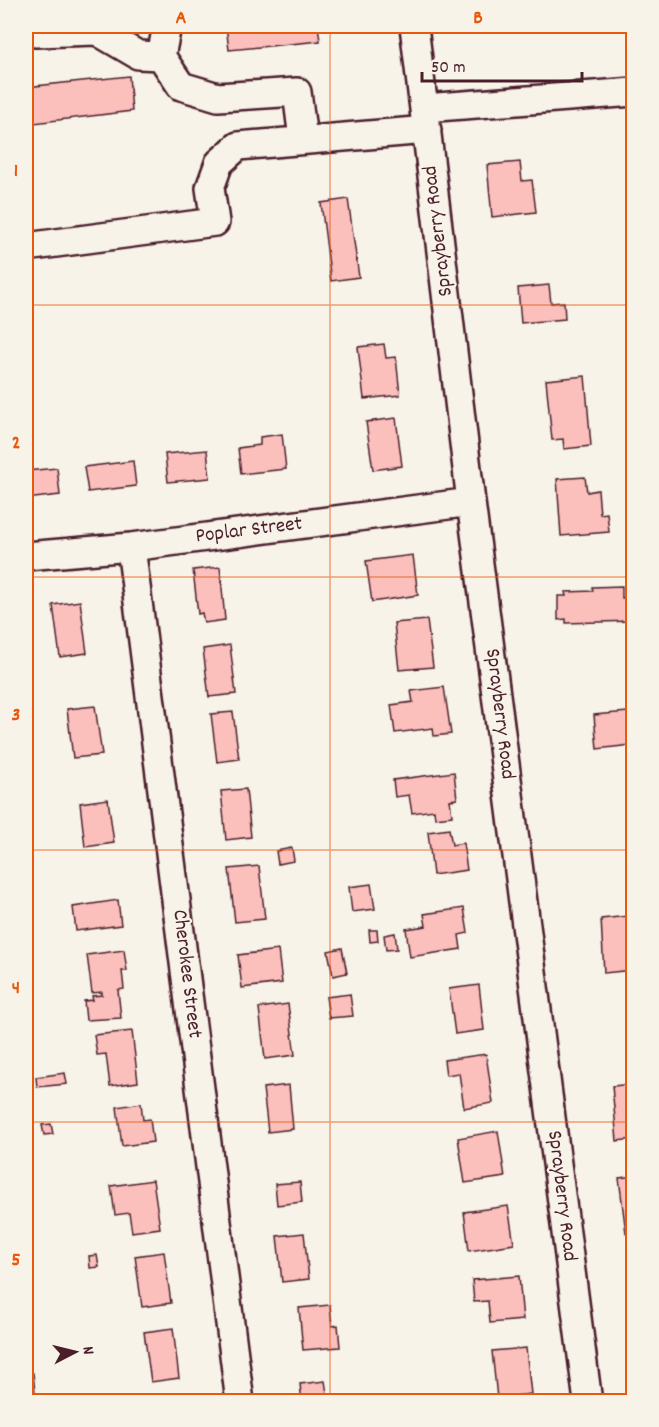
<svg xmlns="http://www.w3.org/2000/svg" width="659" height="1427" font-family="Dekko,sans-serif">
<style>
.building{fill:#fbbfbc;stroke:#4a1f2b;stroke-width:1.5}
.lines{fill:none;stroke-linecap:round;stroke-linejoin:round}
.minor-casing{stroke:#4a1f2b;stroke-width:32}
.minor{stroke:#f7f3e8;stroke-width:27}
.grid{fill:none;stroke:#e8590c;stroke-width:1.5;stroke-opacity:0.55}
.labels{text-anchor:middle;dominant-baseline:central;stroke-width:4.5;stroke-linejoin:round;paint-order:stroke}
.street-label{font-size:21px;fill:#4a1f2b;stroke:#f7f3e8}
.neatline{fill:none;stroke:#e8590c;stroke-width:2}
.grid-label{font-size:20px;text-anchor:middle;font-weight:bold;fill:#e8590c}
</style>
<rect width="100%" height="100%" fill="#f7f3e8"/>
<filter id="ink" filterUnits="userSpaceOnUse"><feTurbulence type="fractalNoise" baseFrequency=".0167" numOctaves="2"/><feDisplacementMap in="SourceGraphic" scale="12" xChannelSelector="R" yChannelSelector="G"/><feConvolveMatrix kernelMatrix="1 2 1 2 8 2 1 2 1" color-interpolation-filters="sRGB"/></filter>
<g filter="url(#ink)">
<path class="building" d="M226,26H318L320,41L229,50Z
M129,76L132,111L26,124V87Z
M520,162L522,181L532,180L536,212L492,217L487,165Z
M348,199L359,277L331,281L321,203Z
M549,285L551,303L564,302L565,319L521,323L518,288Z
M384,344L386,358L396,357L400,395L364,399L358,347Z
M585,376L591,446L564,449L563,439L552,440L546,380Z
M396,418L402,466L373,470L366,422Z
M282,434L286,469L241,474L238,448L260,445V437Z
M207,450L210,478L168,482L165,454Z
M133,461L136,486L88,492L84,467Z
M57,468L60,495L26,499V471Z
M585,477L587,492L598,490L600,514L607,513L609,532L561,536L557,479Z
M413,555L418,595L372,602L366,561Z
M220,567L225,620L204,623L202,613L198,614L193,570Z
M622,586V598L631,597L632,621L566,623V619L558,620V596H566L565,592L593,591L592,587Z
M80,601L87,653L60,657L53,605Z
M427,620L433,667L399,670L394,623Z
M230,645L236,694L209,697L203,649Z
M444,687L451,734L434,736L433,728L395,733L391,705L413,702L411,691Z
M95,706L102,755L73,758L67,709Z
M233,712L239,759L217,762L211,714Z
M628,712L631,745L597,749L594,715Z
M454,772L457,799L450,800L452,816L435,818L434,810L412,813L409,795L395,797L393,780Z
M246,789L251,837L226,840L221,791Z
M628,791H634V812L630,813Z
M108,799L114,843L85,847L80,803Z
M449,829L452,845L463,843L467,870L433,875L428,832Z
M292,848L294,861L278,864L276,851Z
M259,866L265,919L235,922L229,869Z
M371,884L375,909L352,912L349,887Z
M118,900L121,925L76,931L73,907Z
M464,908L468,933L459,935L461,949L410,957L406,929L426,926L424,914Z
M628,916L633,970L604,973L601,919Z
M369,930H377L378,941L370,942Z
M395,933L397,949L386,950L384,935Z
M342,948L347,973L333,976L328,951Z
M124,950L127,971H122L124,989L118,990L121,1018L86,1020L84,1001L93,1000L92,996L102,995V992L92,993L87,955Z
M278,950L282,983L242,988L238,955Z
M479,985L484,1030L455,1034L449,989Z
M350,994L353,1016L329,1018L326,997Z
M288,1004L295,1055L265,1059L259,1008Z
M132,1031L138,1082L110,1086L106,1054L97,1055L94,1035Z
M486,1054L493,1103L464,1108L459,1073L446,1075L444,1060Z
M65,1073L67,1084L37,1087L36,1077Z
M634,1084V1139L617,1141L612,1086Z
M289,1085L293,1129L268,1132L263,1088Z
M141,1103L143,1120L150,1119L153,1142L122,1146L117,1107Z
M51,1124L53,1134L44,1135L42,1125Z
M498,1131L505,1177L465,1183L458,1138Z
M634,1176V1233H626L619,1178Z
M153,1180L160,1228L132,1232L129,1213L115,1215L111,1186Z
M300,1182L302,1202L277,1205L275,1184Z
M508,1206L514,1244L469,1251L464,1212Z
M304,1233L309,1279L282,1282L277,1236Z
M164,1252L171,1303L142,1307L135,1256Z
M97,1255L99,1267L90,1268L89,1256Z
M519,1276L523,1320L490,1323L488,1301L474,1302L472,1280Z
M330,1305L332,1326L338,1325L340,1347L303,1350L299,1308Z
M173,1328L179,1378L151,1382L144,1332Z
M526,1348L531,1394L497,1398L492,1351Z
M33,1373L36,1402H26V1374Z
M325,1381L328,1400L348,1398V1402H302L300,1384Z"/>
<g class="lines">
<g class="minor-casing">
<path id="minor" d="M167,26L161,56L181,86L218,97L297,92L303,139
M414,26L471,502L588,1402
M26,30L35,33L97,31L138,55L161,56
M424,108L634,92
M26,247L215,222L210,188L219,163L238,146L427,130
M131,547L240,1402
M26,556L131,547L471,502"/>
</g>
<use href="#minor" class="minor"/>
</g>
</g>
<path class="grid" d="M330,26V1402M26,305H634M26,577H634M26,850H634M26,1122H634"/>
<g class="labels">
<g class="street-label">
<text transform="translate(439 231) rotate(-97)">Sprayberry Road</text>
<text transform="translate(249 531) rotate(-7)">Poplar Street</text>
<text transform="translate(499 714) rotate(83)">Sprayberry Road</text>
<text transform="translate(186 974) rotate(83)">Cherokee Street</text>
<text transform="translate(561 1196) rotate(83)">Sprayberry Road</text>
</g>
</g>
<rect width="659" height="1427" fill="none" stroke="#f7f3e8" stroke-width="66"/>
<g transform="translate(75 1352) rotate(83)" stroke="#f7f3e8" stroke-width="4.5" paint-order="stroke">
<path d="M0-4.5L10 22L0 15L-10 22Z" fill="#4a1f2b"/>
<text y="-9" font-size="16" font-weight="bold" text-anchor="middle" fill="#4a1f2b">N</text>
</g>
<path d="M422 72v9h160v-9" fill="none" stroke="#4a1f2b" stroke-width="3"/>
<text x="431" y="72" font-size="18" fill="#4a1f2b" stroke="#f7f3e8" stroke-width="4.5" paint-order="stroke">50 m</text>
<rect x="33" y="33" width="593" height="1361" class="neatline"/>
<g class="grid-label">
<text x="181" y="23">A</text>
<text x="478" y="23">B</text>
<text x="16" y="176">1</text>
<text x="16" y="448">2</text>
<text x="16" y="720">3</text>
<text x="16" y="993">4</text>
<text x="16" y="1265">5</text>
</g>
</svg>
